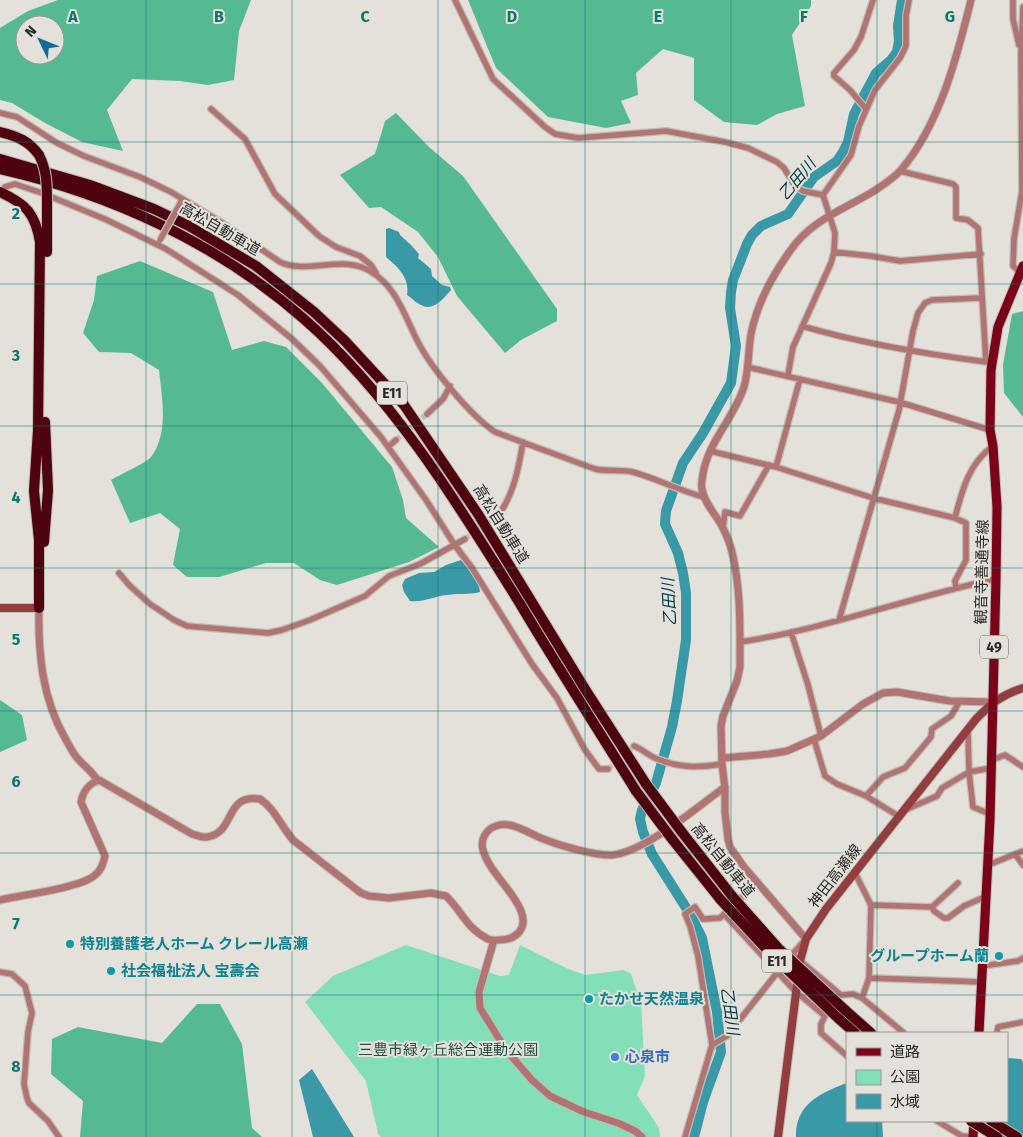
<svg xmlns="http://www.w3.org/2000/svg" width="1023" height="1137" font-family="'Fira Sans','Noto Sans JP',sans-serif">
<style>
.green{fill:#83dfb8}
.forest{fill:#55ba92;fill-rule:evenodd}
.water{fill:#3999a6}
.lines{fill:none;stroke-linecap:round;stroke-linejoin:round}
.river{stroke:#3999a6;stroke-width:10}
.minor-tunnel{stroke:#bfbcb7;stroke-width:5.5;stroke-dasharray:5.5 3;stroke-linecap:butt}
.minor-casing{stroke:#bfbcb7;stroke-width:8}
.tertiary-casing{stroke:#bfbcb7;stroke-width:9}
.secondary-casing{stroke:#bfbcb7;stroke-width:10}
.primary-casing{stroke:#bfbcb7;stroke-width:11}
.motorway-casing{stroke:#bfbcb7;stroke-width:12}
.minor{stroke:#b17472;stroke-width:5.5}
.tertiary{stroke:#b17472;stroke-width:7}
.secondary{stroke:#933d3e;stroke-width:8}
.primary{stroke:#7a0219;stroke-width:9}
.motorway{stroke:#4e040e;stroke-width:10}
.minor-bridge-casing{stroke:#bfbcb7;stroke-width:8;stroke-linecap:butt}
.motorway-bridge-casing{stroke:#bfbcb7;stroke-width:12;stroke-linecap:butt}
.minor-bridge{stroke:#b17472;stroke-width:5.5}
.motorway-bridge{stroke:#4e040e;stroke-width:10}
.grid{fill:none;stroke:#0f766e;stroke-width:1;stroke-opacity:0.55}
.culture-dot{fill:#0f9aa8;stroke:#e4e1db;stroke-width:2}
.shop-dot{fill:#3f7fe0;stroke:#e4e1db;stroke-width:2}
.labels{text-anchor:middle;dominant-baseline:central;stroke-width:4;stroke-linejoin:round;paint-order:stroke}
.shield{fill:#e4e1db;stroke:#62605d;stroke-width:1}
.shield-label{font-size:14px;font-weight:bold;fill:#2a2927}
.street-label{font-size:15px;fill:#2a2927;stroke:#e4e1db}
.culture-label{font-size:15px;font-weight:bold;fill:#0d838f;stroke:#e4e1db;text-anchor:start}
.park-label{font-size:15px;fill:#244f3e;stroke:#e4e1db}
.shop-label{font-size:15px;font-weight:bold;fill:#366cbe;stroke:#e4e1db;text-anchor:start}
.water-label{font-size:16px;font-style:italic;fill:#003c43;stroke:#e4e1db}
.grid-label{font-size:16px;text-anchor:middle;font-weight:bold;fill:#0f766e;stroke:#e4e1db;stroke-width:4;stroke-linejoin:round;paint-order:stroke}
</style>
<rect width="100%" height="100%" fill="#e4e1db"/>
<path class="green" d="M406,945L500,976L509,975L520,945L566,968L585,975L624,970L631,974L641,1003L645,1076L637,1095L659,1128L660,1137H381L378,1134L366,1081L305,1002L333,976Z"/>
<path class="forest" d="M58,0H251L239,31L234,80L208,85L180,81L132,79L107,110L123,151L82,142L45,123L12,103L0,100V28L28,11ZM25,25H55V55H25Z
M468,0H811V6L792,35L805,106L777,114L757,125L724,122L694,100V58L663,49L636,73L638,95L621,101L631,123L606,128L548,117L496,68Z
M396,113L429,147L463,176L557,309V321L521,340L505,353L457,296L438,257L418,232L381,207L369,208L340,175L375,154L385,121Z
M140,261L213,292L232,350L264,341L286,347L322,383L392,467L403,500L406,518L439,547L409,562L337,585L320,580L294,563H266L219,577H187L173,565L180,529L160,513L130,523L111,480C119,475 146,463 151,457C169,433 162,398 159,370L131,353L99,352L83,333L94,300L97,276Z
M1023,311V417L1004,393L1003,365L1012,314Z
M0,700L22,715L27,740L0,752Z
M197,1004H220L242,1044L252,1128L262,1137H80L83,1101L51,1074L52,1039L78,1027L162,1043Z"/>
<path class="water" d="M389,228L399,232L400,235L411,245L419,254L418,258L431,269L432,276L442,285L450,287L451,290C444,298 433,312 421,305C416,303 412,298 407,295C410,278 398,267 386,257V229Z
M461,560C469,569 479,579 480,592C468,595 459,593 447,595C435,596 422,603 410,601L404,592L402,585L405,579L419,573L434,572L446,565Z
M1007,1058L1021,1059L1023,1062V1137H989L990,1121H1007Z
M312,1069L354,1137H313L299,1080Z
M847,1083V1121H882L883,1137H796C796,1132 796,1126 798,1121C804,1100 828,1090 847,1083Z"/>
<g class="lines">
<path class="river" d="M694,1137L703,1102L721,1052L717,1012L702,938L690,914L652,854L643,832L640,819L642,810L656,783L672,727L677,701L686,640V593L683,573L678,553L665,524L666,511L683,463L703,433L731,383L736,346L730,308L731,292L733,280L747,244L752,235L761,226L788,214L814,177L837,161L843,152L848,142L854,114L876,73L891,60L897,52L899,41L898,26L902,0"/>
<path class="minor-tunnel" d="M396,440L427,414
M465,539L499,514
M608,769L634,746"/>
<g class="minor-casing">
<path id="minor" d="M455,0L493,79L545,127L555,134L578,138L666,131L725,142L748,148L777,162L784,168L795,186L803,191L823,195
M1013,0V19L1019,45
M211,109L245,139L275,194L319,236L336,247L360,256L371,265L376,273
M866,109L850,90L834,76V73L854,50L861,37L873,0
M0,113L17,117L57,143L84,156L140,177L171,192L224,224L280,262C308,275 342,254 370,271C397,287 404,315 418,342C432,369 470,415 495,432L595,469C609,472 621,469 633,472C658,479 680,491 704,497
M900,171L953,184L956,187V218L968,220L978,228L986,361
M5,187L15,184L42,193L107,220L166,249L238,295L291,338L320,366L381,437L426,500L454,544L472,568L532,664L557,698L585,750L599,769H608
M823,195L851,155L859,126L875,90L900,58L906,46V16L909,0
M834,252L871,256L900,261L981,254
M1020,272L1013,266L1014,239L1022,191L1021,54L1023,7
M802,326C863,344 925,354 987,362
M747,367L899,402L990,430
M788,375L793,347L831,263L834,252L835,233L823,195
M427,414L443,399L450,386
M389,446L396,440
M710,451L776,467L873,498L955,518L966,523V560L955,581L956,588
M776,467L800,379
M499,514C514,494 519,466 523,442
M955,518C962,490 969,463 993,446
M723,528L725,512L740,516L769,465
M119,573L129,585L150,604L174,620L187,626L268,633L282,630L310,620L365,596L389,576L420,564L465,539
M839,620L899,410L913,331L918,313L925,303L932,300L982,298
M791,632L808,685L821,736
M740,642C827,629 910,597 996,579
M814,739L825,776L837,784L866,796L900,817
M634,746C642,749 648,755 655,758C679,768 697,768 722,764
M992,760L1005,755L1023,767
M866,796L883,777L905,768L931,737L932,729L951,716L960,701
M905,810L937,796L942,788L969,772L968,730
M990,814L973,807L969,772L991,768
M1015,854L1023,865
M988,865L1023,851
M855,873L871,905L869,978L862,998
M871,905L932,907L934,911L944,918H948L964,906L987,896
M932,907L958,883
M724,914L795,991L825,1016
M792,954L841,995L853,994L862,998L904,1033
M788,959L805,940
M982,966L1018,961L1023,958
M0,972L12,974L25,986L32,1013L28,1032L24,1084L27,1098L29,1103L48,1121L59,1137
M869,978L982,982
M826,1014L821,1024V1033L847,1056
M997,1033L998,1027L1023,1022
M712,1045L727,1036L780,969
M937,1121L962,1136L972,1137
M685,1137L712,1045L698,956L690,926L685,914L695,907L703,919L720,918L757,882"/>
</g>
<g class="tertiary-casing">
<path id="tertiary" d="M39,608C38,653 42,698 65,738C69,745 73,754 79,760C85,767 93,772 97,780
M722,758L769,754L787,751L821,736L863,704L883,693L897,692L950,701L992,702
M0,900C21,895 79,888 94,876C101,871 103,864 105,856L81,802C83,791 90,783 99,780L192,834C196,835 203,838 207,837C236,833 224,793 260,799C275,809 281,826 293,840L361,893L369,896L389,898L431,893L446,896C462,911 466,928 488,939C491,941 495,940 499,940C516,940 528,929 521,911C513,890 489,872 483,850C480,840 486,829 496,826C512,820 531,835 546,840C561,846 597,856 612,855C645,852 697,807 725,787
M806,939L744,867L730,847L728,839L725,812V789L722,764L721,726L723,716L737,681L740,667C740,629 741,588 732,552C730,543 726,534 722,526C716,515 704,503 702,489C701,485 702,479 703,474C708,442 734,418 744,387C749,370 748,351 751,334C757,303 772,276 790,251C811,220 843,210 874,191C883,185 894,178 901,170C940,124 957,57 971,0
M494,940L479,992L480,1008L506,1050L532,1080L550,1096L584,1112L618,1123L635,1131L642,1137"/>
</g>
<g class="secondary-casing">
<path id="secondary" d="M0,608H39
M778,1137L800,961L806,939L826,909L976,719C992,703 1001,695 1023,688"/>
</g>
<g class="primary-casing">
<path id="primary" d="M979,1033L990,820L996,579L997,507L993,446L990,430L991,370L998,327L1023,266
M973,1137L974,1121"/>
</g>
<g class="motorway-casing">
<path id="motorway" d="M0,132C17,136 29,141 39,155
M0,159L90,185L154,209L189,226L256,266L314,312L345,341L404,405L478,514L585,689L646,784
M0,169C111,194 219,244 304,319C392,396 458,504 519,602C557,666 597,728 636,791
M0,192C26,204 35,213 40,242L38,430L34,491L39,540V608
M47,252V202
M44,542L48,490L45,422
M681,831L732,896
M672,839L720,899
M845,1010L871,1033
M838,1018L855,1033
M991,1121L1017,1137"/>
</g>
<use href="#minor" class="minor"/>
<use href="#tertiary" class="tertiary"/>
<use href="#secondary" class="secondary"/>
<use href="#primary" class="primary"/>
<use href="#motorway" class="motorway"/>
<g class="minor-bridge-casing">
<path id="minor-bridge" d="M160,240L181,202"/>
</g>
<g class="motorway-bridge-casing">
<path id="motorway-bridge" d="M39,155C47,170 47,186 47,202
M646,784L681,831
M636,791L672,839
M732,896L779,949L845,1010
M720,899L773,956L838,1018
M971,1121L997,1137"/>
</g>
<use href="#minor-bridge" class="minor-bridge"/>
<use href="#motorway-bridge" class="motorway-bridge"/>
</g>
<path class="grid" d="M146,0V1137M292,0V1137M438,0V1137M585,0V1137M731,0V1137M877,0V1033M0,142H1023M0,284H1023M0,426H1023M0,568H1023M0,711H1023M0,853H1023M0,995H1023M877,1121V1137"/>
<g class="culture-dot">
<circle cx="70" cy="944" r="5"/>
<circle cx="999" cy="956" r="5"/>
<circle cx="111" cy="971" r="5"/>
<circle cx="589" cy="999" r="5"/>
</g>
<circle class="shop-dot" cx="615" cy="1057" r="5"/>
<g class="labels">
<g class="shield">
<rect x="377" y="381.5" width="30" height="23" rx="4"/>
<rect x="980" y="635.5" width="28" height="23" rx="4"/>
<rect x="762" y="949.5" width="30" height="23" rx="4"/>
</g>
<g class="shield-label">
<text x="392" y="393">E11</text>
<text x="994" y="647">49</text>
<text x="777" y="961">E11</text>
</g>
<g class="street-label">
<text transform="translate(220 229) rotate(30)">高松自動車道</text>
<text transform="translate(501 524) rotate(58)">高松自動車道</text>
<text transform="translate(982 572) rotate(-89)">観音寺善通寺線</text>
<text transform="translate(723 860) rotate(51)">高松自動車道</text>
<text transform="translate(835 876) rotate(-52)">神田高瀬線</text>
</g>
<g class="culture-label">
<text x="80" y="944">特別養護老人ホーム クレール高瀬</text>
<text x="989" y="956" text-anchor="end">グループホーム蘭</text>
<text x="121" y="971">社会福祉法人 宝壽会</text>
<text x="599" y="999">たかせ天然温泉</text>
</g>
<g class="park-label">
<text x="448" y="1050">三豊市緑ヶ丘総合運動公園</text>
</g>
<g class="shop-label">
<text x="625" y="1057">心泉市</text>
</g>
<g class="water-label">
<text transform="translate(797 179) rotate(-50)">乙田川</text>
<text transform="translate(669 602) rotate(-93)">乙田川</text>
<text transform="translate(730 1011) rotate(82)">乙田川</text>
</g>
</g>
<g class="grid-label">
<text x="73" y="22">A</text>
<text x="219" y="22">B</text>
<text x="365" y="22">C</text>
<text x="512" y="22">D</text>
<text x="658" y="22">E</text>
<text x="804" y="22">F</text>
<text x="950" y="22">G</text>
<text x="16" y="219">2</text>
<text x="16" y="361">3</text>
<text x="16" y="503">4</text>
<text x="16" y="645">5</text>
<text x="16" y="787">6</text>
<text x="16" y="929">7</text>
<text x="16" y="1072">8</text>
</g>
<rect x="846" y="1032" width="162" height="90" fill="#e4e1db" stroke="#9a9793"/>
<rect x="856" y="1048" width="25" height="8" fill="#7a0219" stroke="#9a9793"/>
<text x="890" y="1057" font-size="15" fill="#2a2927">道路</text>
<rect x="856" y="1070" width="25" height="15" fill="#83dfb8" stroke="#9a9793"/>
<text x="890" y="1082" font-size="15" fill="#2a2927">公園</text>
<rect x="856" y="1094" width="25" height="15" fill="#3999a6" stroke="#9a9793"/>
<text x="890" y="1107" font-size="15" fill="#2a2927">水域</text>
<g transform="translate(40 40) rotate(313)"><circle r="24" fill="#e4e1db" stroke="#9a9793"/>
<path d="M0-4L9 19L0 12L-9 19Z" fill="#0e6d9b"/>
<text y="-8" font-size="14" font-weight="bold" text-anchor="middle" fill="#2a2927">N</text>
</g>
</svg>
